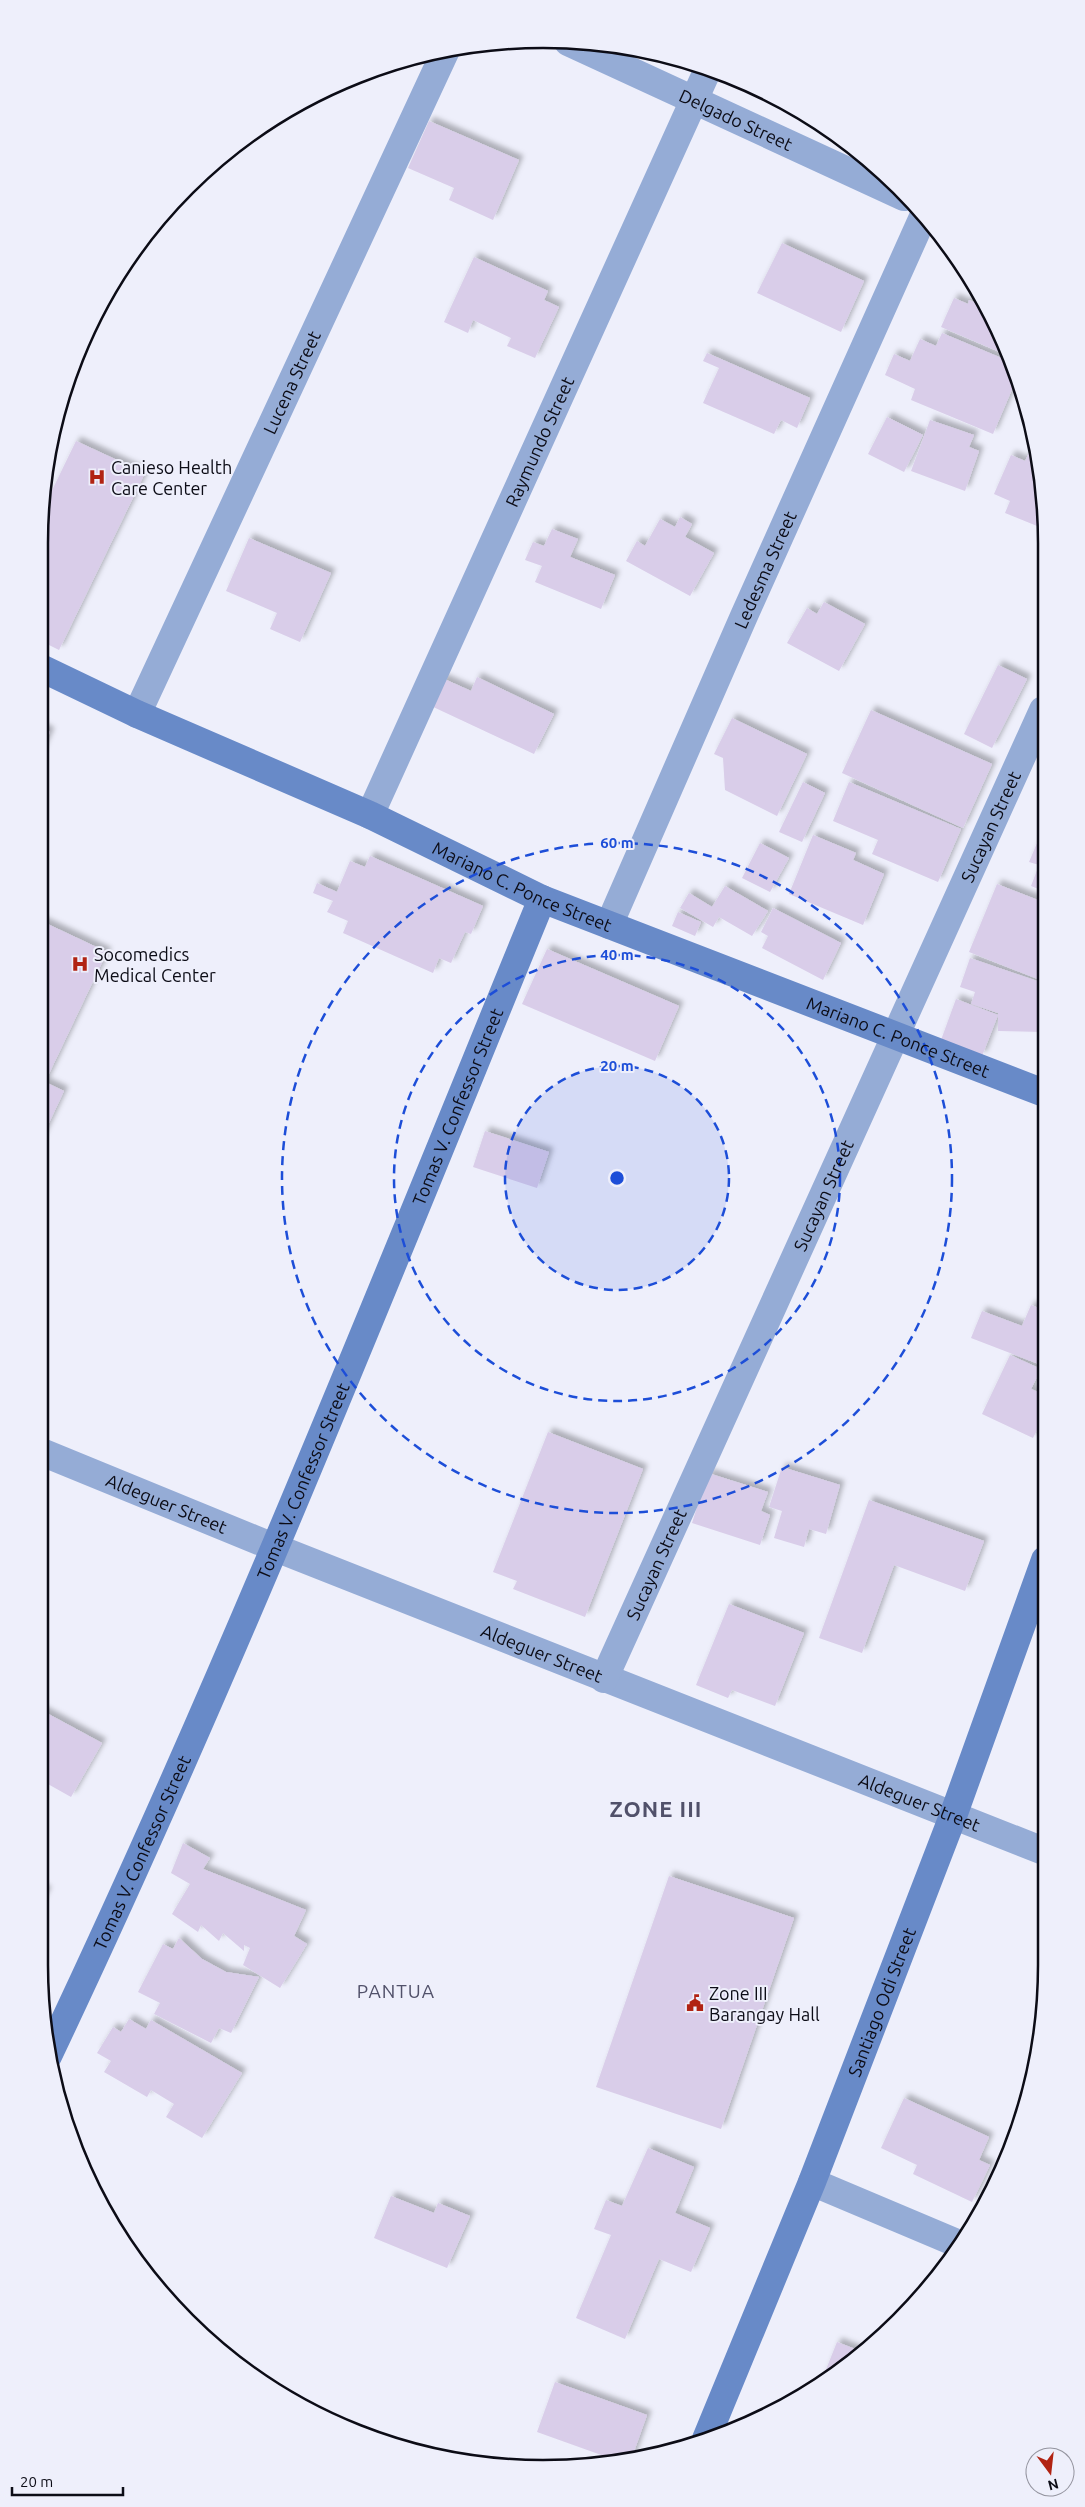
<svg xmlns="http://www.w3.org/2000/svg" width="1085" height="2507" font-family="Ubuntu,sans-serif">
<style>
.building{fill:#d9cde9;filter:url(#shadow)}
.lines{fill:none;stroke-linecap:round;stroke-linejoin:round}
.street{stroke:#95acd6;stroke-width:28}
.secondary{stroke:#688ac8;stroke-width:28}
.ring{fill:none;stroke:#1d4ed8;stroke-width:2.5;stroke-dasharray:9 6}
.labels{text-anchor:middle;dominant-baseline:central;stroke-width:4;stroke-linejoin:round;paint-order:stroke}
.street-label{font-size:18px;fill:#0c0c16;stroke:#eeeffb}
.poi-label{font-size:18px;fill:#0c0c16;stroke:#eeeffb;text-anchor:start}
.neighbourhood-label{font-size:19px;letter-spacing:1px;fill:#51516a;stroke:#eeeffb}
.district-label{font-size:22px;font-weight:bold;letter-spacing:1px;fill:#51516a;stroke:#eeeffb}
.rim{fill:none;stroke:#0c0c16;stroke-width:2.5}
.centre{fill:#1d4ed8;stroke:#eeeffb;stroke-width:2.5}
.ring-label{font-size:15px;text-anchor:middle;font-weight:bold;fill:#1d4ed8;stroke:#eeeffb;stroke-width:4;stroke-linejoin:round;paint-order:stroke}
</style>
<defs>
<filter id="shadow"><feDropShadow dx="4.5" dy="-4.5" stdDeviation="2.5" flood-color="#0004"/></filter>
</defs>
<rect width="100%" height="100%" fill="#eeeffb"/>
<path class="building" d="M429,121L519,160L493,220L449,200L454,188L408,168Z
M782,243L864,281L841,332L757,293Z
M474,257L548,291L544,300L559,307L535,358L507,346L511,338L473,320L468,333L444,322Z
M954,298L968,304L969,300L982,305L1006,346L1002,353L941,327Z
M942,333L1011,362L1016,380L993,434L911,400L915,389L885,375L894,354L910,361L920,339L936,346Z
M707,353L810,398L797,428L781,420L774,434L703,403L719,368L703,361Z
M887,417L923,435L904,472L868,454Z
M930,420L974,435L969,447L979,451L965,491L911,471Z
M76,441L145,473L59,650L39,640V542L42,511Z
M1030,451L1036,453L1042,476V528L1005,513L1010,501L994,494L1011,455L1025,461Z
M680,517L692,524L685,537L714,553L690,596L626,561L637,541L645,546L660,519L675,527Z
M552,529L578,539L570,557L615,575L601,609L535,582L542,566L525,560L533,542L544,546Z
M249,538L331,573L300,642L270,629L277,613L226,591Z
M824,602L865,624L839,671L787,643L807,608L817,614Z
M998,665L1027,679L992,748L964,734Z
M477,677L554,714L534,754L429,705L442,678L471,691Z
M871,710L992,764L963,828L842,773Z
M732,718L807,754L777,816L725,790L723,758L714,754Z
M39,726L50,732L39,757Z
M803,782L825,793L802,842L779,832Z
M849,782L961,829L938,882L872,854L878,840L833,821Z
M1043,829V891L1031,886L1039,865L1029,862Z
M813,835L856,853L853,860L884,874L863,925L789,894Z
M760,843L789,858L770,892L742,878Z
M370,856L483,906L471,934L465,932L451,963L439,958L433,973L343,933L348,921L327,912L333,901L313,893L317,883L337,892L350,861L365,867Z
M997,884L1043,902V981L969,952Z
M725,886L768,911L752,936L719,917L713,927L680,908L689,893L712,907Z
M773,908L841,943L823,980L762,948L768,936L761,932Z
M678,912L701,922L695,936L672,926Z
M39,920L107,952L45,1082L64,1091L39,1144Z
M547,949L679,1006L655,1061L522,1004Z
M970,958L1043,983L1042,1032L998,1031V1013L971,1004L975,992L960,987Z
M956,999L998,1015L982,1056L941,1040Z
M485,1131L549,1152L537,1188L473,1167Z
M1031,1305L1044,1310V1366L971,1338L982,1311L1022,1326Z
M1010,1355L1041,1369L1031,1389L1045,1395V1414L1033,1438L982,1414Z
M548,1432L643,1469L585,1617L513,1589L517,1581L493,1572Z
M782,1467L840,1485L826,1534L809,1529L804,1547L774,1538L782,1511L769,1507Z
M708,1473L768,1492L761,1511L770,1515L760,1545L692,1523Z
M869,1500L984,1541L965,1591L894,1565L862,1653L819,1638Z
M729,1604L804,1633L775,1706L732,1690L728,1698L696,1685Z
M41,1710L102,1743L71,1797L39,1779V1714Z
M183,1843L210,1858L203,1869L306,1910L294,1936L307,1944L280,1988L243,1965L250,1948L244,1945V1951L223,1933L219,1941L201,1925L198,1932L172,1914L190,1884L171,1873Z
M669,1876L794,1918L721,2129L596,2087Z
M39,1887L47,1891L39,1906Z
M179,1938L202,1959L226,1972L259,1977L231,2033L219,2028L211,2043L154,2014L160,2003L138,1992L163,1944L173,1949Z
M129,2019L146,2029L151,2020L242,2073L202,2138L166,2117L174,2104L151,2090L147,2097L104,2072L111,2061L97,2053L113,2027L121,2032Z
M904,2098L989,2137L979,2160L990,2165L972,2202L913,2174L917,2165L881,2148Z
M648,2148L694,2167L675,2213L710,2228L691,2272L659,2259L625,2339L576,2318L611,2235L594,2229L606,2200L622,2206Z
M391,2196L434,2213L438,2203L470,2216L447,2268L374,2238Z
M837,2342L863,2352L821,2382Z
M555,2382L647,2415L631,2460L618,2461L537,2432Z"/>
<g class="lines">
<g class="street">
<path id="s1" d="M568,42L904,197"/>
<path id="s2" d="M137,714L446,50"/>
<path id="s3" d="M370,815L709,67"/>
<path id="s4" d="M609,925L744,616L923,217"/>
<path id="s5" d="M39,1451L276,1548L1046,1852"/>
<path id="s6" d="M604,1679L1043,710"/>
<path d="M812,2182L959,2244"/>
</g>
<g class="secondary">
<path id="s7" d="M39,667L137,714L370,815L542,899L1044,1093"/>
<path id="s8" d="M48,2056C228,1677 383,1287 542,899"/>
<path id="s9" d="M706,2439L812,2182L953,1816L1045,1560"/>
</g>
</g>
<circle cx="617" cy="1178" r="112" fill="#1d4ed8" fill-opacity=".12"/>
<g class="ring">
<circle cx="617" cy="1178" r="112"/>
<circle cx="617" cy="1178" r="223"/>
<circle cx="617" cy="1178" r="335"/>
</g>
<defs>
<g id="hospital-bare" transform="scale(1.35)"><path d="M-5-5h3v3.5h4V-5h3V5h-3V1.5h-4V5h-3Z" fill="#b12313" stroke="#eeeffb" stroke-width="2.5" paint-order="stroke"/></g>
<g id="civic-bare" transform="scale(1.35)"><path d="M-.6-6.5H3V-4.5H.6V-3L4-1V1h2V6H-6V1h2V-1L-.6-3ZM-1.2 2.5V6h2.4V2.5Z" fill="#b12313" stroke="#eeeffb" stroke-width="2.5" paint-order="stroke"/></g>
</defs>
<g fill-rule="evenodd">
<use href="#hospital-bare" x="97" y="477"/>
<use href="#hospital-bare" x="80" y="964"/>
<use href="#civic-bare" x="695" y="2003"/>
</g>
<g class="labels">
<g class="street-label">
<text stroke="none"><textPath href="#s1" startOffset="185">Delgado Street</textPath></text>
<text stroke="none"><textPath href="#s2" startOffset="366">Lucena Street</textPath></text>
<text stroke="none"><textPath href="#s3" startOffset="410">Raymundo Street</textPath></text>
<text stroke="none"><textPath href="#s4" startOffset="388">Ledesma Street</textPath></text>
<text stroke="none"><textPath href="#s6" startOffset="936">Sucayan Street</textPath></text>
<text stroke="none"><textPath href="#s7" startOffset="531">Mariano C. Ponce Street</textPath></text>
<text stroke="none"><textPath href="#s7" startOffset="936">Mariano C. Ponce Street</textPath></text>
<text stroke="none"><textPath href="#s8" startOffset="1034">Tomas V. Confessor Street</textPath></text>
<text stroke="none"><textPath href="#s6" startOffset="531">Sucayan Street</textPath></text>
<text stroke="none"><textPath href="#s8" startOffset="629">Tomas V. Confessor Street</textPath></text>
<text stroke="none"><textPath href="#s5" startOffset="138">Aldeguer Street</textPath></text>
<text stroke="none"><textPath href="#s6" startOffset="126">Sucayan Street</textPath></text>
<text stroke="none"><textPath href="#s5" startOffset="542">Aldeguer Street</textPath></text>
<text stroke="none"><textPath href="#s5" startOffset="948">Aldeguer Street</textPath></text>
<text stroke="none"><textPath href="#s8" startOffset="224">Tomas V. Confessor Street</textPath></text>
<text stroke="none"><textPath href="#s9" startOffset="471">Santiago Odi Street</textPath></text>
</g>
<g class="poi-label">
<text x="111" y="467">Canieso Health<tspan x="111" dy="21">Care Center</tspan></text>
<text x="94" y="954">Socomedics<tspan x="94" dy="21">Medical Center</tspan></text>
<text x="709" y="1993">Zone III<tspan x="709" dy="21">Barangay Hall</tspan></text>
</g>
<g class="neighbourhood-label">
<text x="396" y="1991">PANTUA</text>
</g>
<g class="district-label">
<text x="656" y="1808">ZONE III</text>
</g>
</g>
<path d="M0 0H1085V2507H0ZM543 48H543A495 495 0 0 1 1038 543V1965A495 495 0 0 1 543 2460H543A495 495 0 0 1 48 1965V543A495 495 0 0 1 543 48Z" fill="#eeeffb" fill-rule="evenodd"/>
<path class="rim" d="M543 48H543A495 495 0 0 1 1038 543V1965A495 495 0 0 1 543 2460H543A495 495 0 0 1 48 1965V543A495 495 0 0 1 543 48Z"/>
<circle cx="617" cy="1178" r="8" class="centre"/>
<g class="ring-label">
<text x="617" y="848">60 m</text>
<text x="617" y="960">40 m</text>
<text x="617" y="1071">20 m</text>
</g>
<g transform="translate(1050 2472) rotate(165)"><circle r="24" fill="#eeeffb" stroke="#94949f"/>
<path d="M0-4L9 19L0 12L-9 19Z" fill="#b12313"/>
<text y="-8" font-size="14" font-weight="bold" text-anchor="middle" fill="#0c0c16">N</text>
</g>
<path d="M12 2487v8h111v-8" fill="none" stroke="#0c0c16" stroke-width="2.5"/>
<text x="20" y="2487" font-size="15" fill="#0c0c16" stroke="#eeeffb" stroke-width="4" paint-order="stroke">20 m</text>
</svg>
